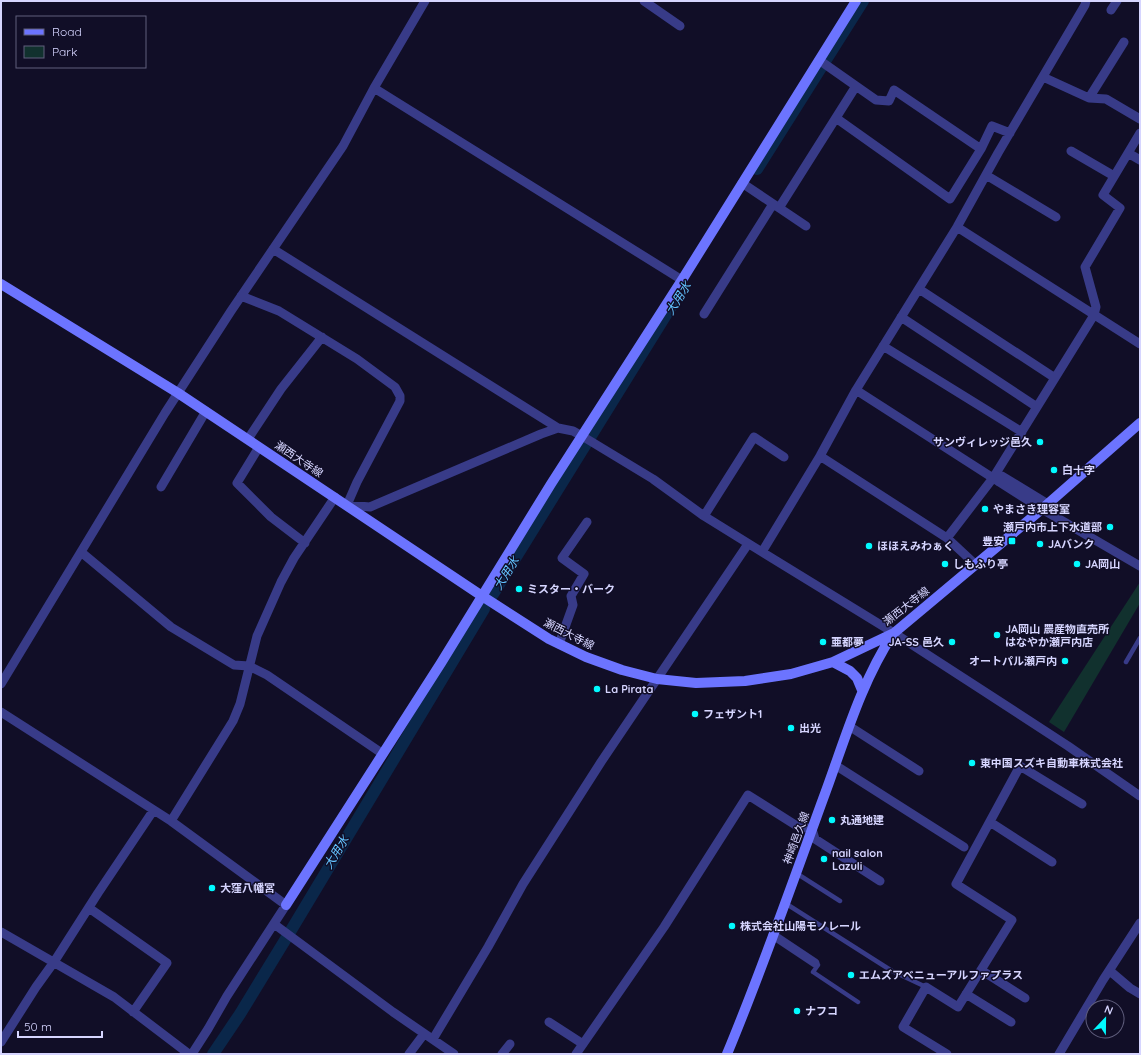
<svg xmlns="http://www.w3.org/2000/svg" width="1141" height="1055" font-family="Quicksand,'Noto Sans JP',sans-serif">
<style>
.green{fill:#11312e}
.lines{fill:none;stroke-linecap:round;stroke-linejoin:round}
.canal{stroke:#0a274a;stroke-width:12}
.lane{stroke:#383b88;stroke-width:4.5}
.street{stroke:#383b88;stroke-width:9}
.secondary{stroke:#6c74ff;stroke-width:10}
.poi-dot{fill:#01faff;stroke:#110e27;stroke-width:1.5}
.labels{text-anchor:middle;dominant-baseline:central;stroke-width:3;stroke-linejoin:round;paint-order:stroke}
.poi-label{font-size:11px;font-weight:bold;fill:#d6d5ff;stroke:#110e27;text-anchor:start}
.street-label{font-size:11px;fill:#d6d5ff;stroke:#110e27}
.water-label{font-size:12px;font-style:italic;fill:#63c3ff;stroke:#110e27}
</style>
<rect width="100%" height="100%" fill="#110e27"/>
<path class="green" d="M1140,582V603L1064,732L1049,722Z"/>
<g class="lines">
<path class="canal" d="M757,169L863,1
M493,594L672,305
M213,1054L240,1014L290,932L484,609"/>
<path class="lane" d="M1126,662L1140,638
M796,873L840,901
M785,903L892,971L926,987
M816,964L818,965L813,972L858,1002"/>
<path class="street" d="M644,1L680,26
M1111,10L1117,1
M1043,77L1089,98L1106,99L1140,119
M374,88L682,280
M1089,98L1124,42
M836,118L950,199L981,149L894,90L889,101L876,100L856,86
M1140,133L1103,195L1120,208L1085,267L1096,307L1094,315L993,478L1042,509L1140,566
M981,149L992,126L1010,133
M1071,151L1114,176
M1128,153L1140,160
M986,175L1056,217
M742,183L806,226
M779,208L856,86L819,60
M957,227L1140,344
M273,249L558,428L573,431L582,436L653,479L704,516L762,552L894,633L982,690L1068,746L1140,796
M919,289L1055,378
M241,296L279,311L357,359L395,387L400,396V401L357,482L347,505L370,507L541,434L558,428
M704,314L773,204
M901,317L1037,407
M883,346L1022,432
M856,390L993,478L947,538
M248,439L281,389L322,337
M259,447L237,483L271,517L305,543
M820,456L947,538L976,565
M999,482L1002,476L1048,504
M161,487L206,411
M704,516L754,437L784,457
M81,552L171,627L234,665L249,666L267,675L383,754
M762,552L820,456L856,390L957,227L998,153L1085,5L1086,1
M559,644L573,605L571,596L584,574L562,558L587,522
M1,684L165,413L231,311L343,146L374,88L425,1
M1,712L171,821L286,905L227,996L208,1029L192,1054
M849,726L919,771
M835,765L964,847
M171,821L233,721L240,704L257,636L281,582L294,558L335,497
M990,822L1052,862
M89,908L167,963L133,1012
M274,924L393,1012L454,1054
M1,932L114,997L189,1054
M773,935L815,963
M981,970L1025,998
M1110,971L1130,988L1140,994
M966,994L1011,1022
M549,1022L583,1044
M433,1039L488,947L523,884L601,762L748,544
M1,1042L36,987L54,962L98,893L153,811
M409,1054L424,1034
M502,1054L510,1044
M576,1054L664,927L748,795L797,826L812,829L815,839L880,881
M947,1054L903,1027L926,987L958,1007L1012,920L956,884L1020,766L1082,804
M1059,1054L1103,980L1140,923"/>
<path class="secondary" d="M1,284L178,393L482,596L549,639L586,657L622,670L657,679L696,683L745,681L791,674L833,662L894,633L1042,509L1140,423
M833,662L850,671L857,678L862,690
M286,905L441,663L551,484L682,280L856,1
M727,1054C762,970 792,884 823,799C844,743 860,684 893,634"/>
</g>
<g class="poi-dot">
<circle cx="1040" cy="442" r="4"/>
<circle cx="1054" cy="470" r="4"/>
<circle cx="985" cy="509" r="4"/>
<circle cx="1110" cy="527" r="4"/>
<rect x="1008" y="537" width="8" height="8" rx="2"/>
<circle cx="1040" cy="544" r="4"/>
<circle cx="869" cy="546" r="4"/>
<circle cx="945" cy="564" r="4"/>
<circle cx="1077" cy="564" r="4"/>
<circle cx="519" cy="589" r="4"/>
<circle cx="997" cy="635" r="4"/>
<circle cx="823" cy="642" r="4"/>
<circle cx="952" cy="642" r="4"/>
<circle cx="1065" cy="661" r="4"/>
<circle cx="597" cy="689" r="4"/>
<circle cx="695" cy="714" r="4"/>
<circle cx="791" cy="728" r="4"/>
<circle cx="972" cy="763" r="4"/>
<circle cx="832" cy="820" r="4"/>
<circle cx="824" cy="859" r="4"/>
<circle cx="212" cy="888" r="4"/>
<circle cx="732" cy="926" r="4"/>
<circle cx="851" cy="975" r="4"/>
<circle cx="797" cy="1011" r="4"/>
</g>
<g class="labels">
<g class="poi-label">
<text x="1032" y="442" text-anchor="end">サンヴィレッジ邑久</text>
<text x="1062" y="470">白十字</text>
<text x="993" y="509">やまさき理容室</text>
<text x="1102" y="527" text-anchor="end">瀬戸内市上下水道部</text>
<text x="1004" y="541" text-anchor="end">豊安</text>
<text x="1048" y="544">JAバンク</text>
<text x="877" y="546">ほほえみわぁく</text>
<text x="953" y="564">しもふり亭</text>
<text x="1085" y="564">JA岡山</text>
<text x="527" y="589">ミスター・バーク</text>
<text x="1005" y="629">JA岡山 農産物直売所<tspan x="1005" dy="13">はなやか瀬戸内店</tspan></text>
<text x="831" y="642">亜都夢</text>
<text x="944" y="642" text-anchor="end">JA-SS 邑久</text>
<text x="1057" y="661" text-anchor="end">オートパル瀬戸内</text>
<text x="605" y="689">La Pirata</text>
<text x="703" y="714">フェザント1</text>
<text x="799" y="728">出光</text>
<text x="980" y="763">東中国スズキ自動車株式会社</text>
<text x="840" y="820">丸通地建</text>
<text x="832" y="853">nail salon<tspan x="832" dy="13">Lazuli</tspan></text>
<text x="220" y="888">大窪八幡宮</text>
<text x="740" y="926">株式会社山陽モノレール</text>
<text x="859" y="975">エムズアベニューアルファプラス</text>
<text x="805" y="1011">ナフコ</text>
</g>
<g class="street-label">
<text transform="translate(299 459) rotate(34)">瀬西大寺線</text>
<text transform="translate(906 606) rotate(-38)">瀬西大寺線</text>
<text transform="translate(569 634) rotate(27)">瀬西大寺線</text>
<text transform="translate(796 838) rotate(-70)">神崎邑久線</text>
</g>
<g class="water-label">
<text transform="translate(678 298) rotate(-58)">大用水</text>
<text transform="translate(506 573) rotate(-58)">大用水</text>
<text transform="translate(336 852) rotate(-59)">大用水</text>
</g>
</g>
<rect width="1141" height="1055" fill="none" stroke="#d6d5ff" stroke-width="4"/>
<rect x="16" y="16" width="130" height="52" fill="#110e27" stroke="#605e7d"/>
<rect x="24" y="29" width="20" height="6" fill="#6c74ff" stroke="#605e7d"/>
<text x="52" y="36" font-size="12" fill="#d6d5ff">Road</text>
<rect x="24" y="46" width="20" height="12" fill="#11312e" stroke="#605e7d"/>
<text x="52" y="56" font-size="12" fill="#d6d5ff">Park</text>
<g transform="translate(1105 1019) rotate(22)"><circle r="19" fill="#110e27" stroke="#605e7d"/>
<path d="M0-3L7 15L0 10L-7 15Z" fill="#01faff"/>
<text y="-6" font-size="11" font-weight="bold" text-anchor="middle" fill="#d6d5ff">N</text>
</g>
<path d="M18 1031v6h84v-6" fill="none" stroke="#d6d5ff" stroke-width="2"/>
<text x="24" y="1031" font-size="12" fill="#d6d5ff" stroke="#110e27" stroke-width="3" paint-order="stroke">50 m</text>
</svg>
